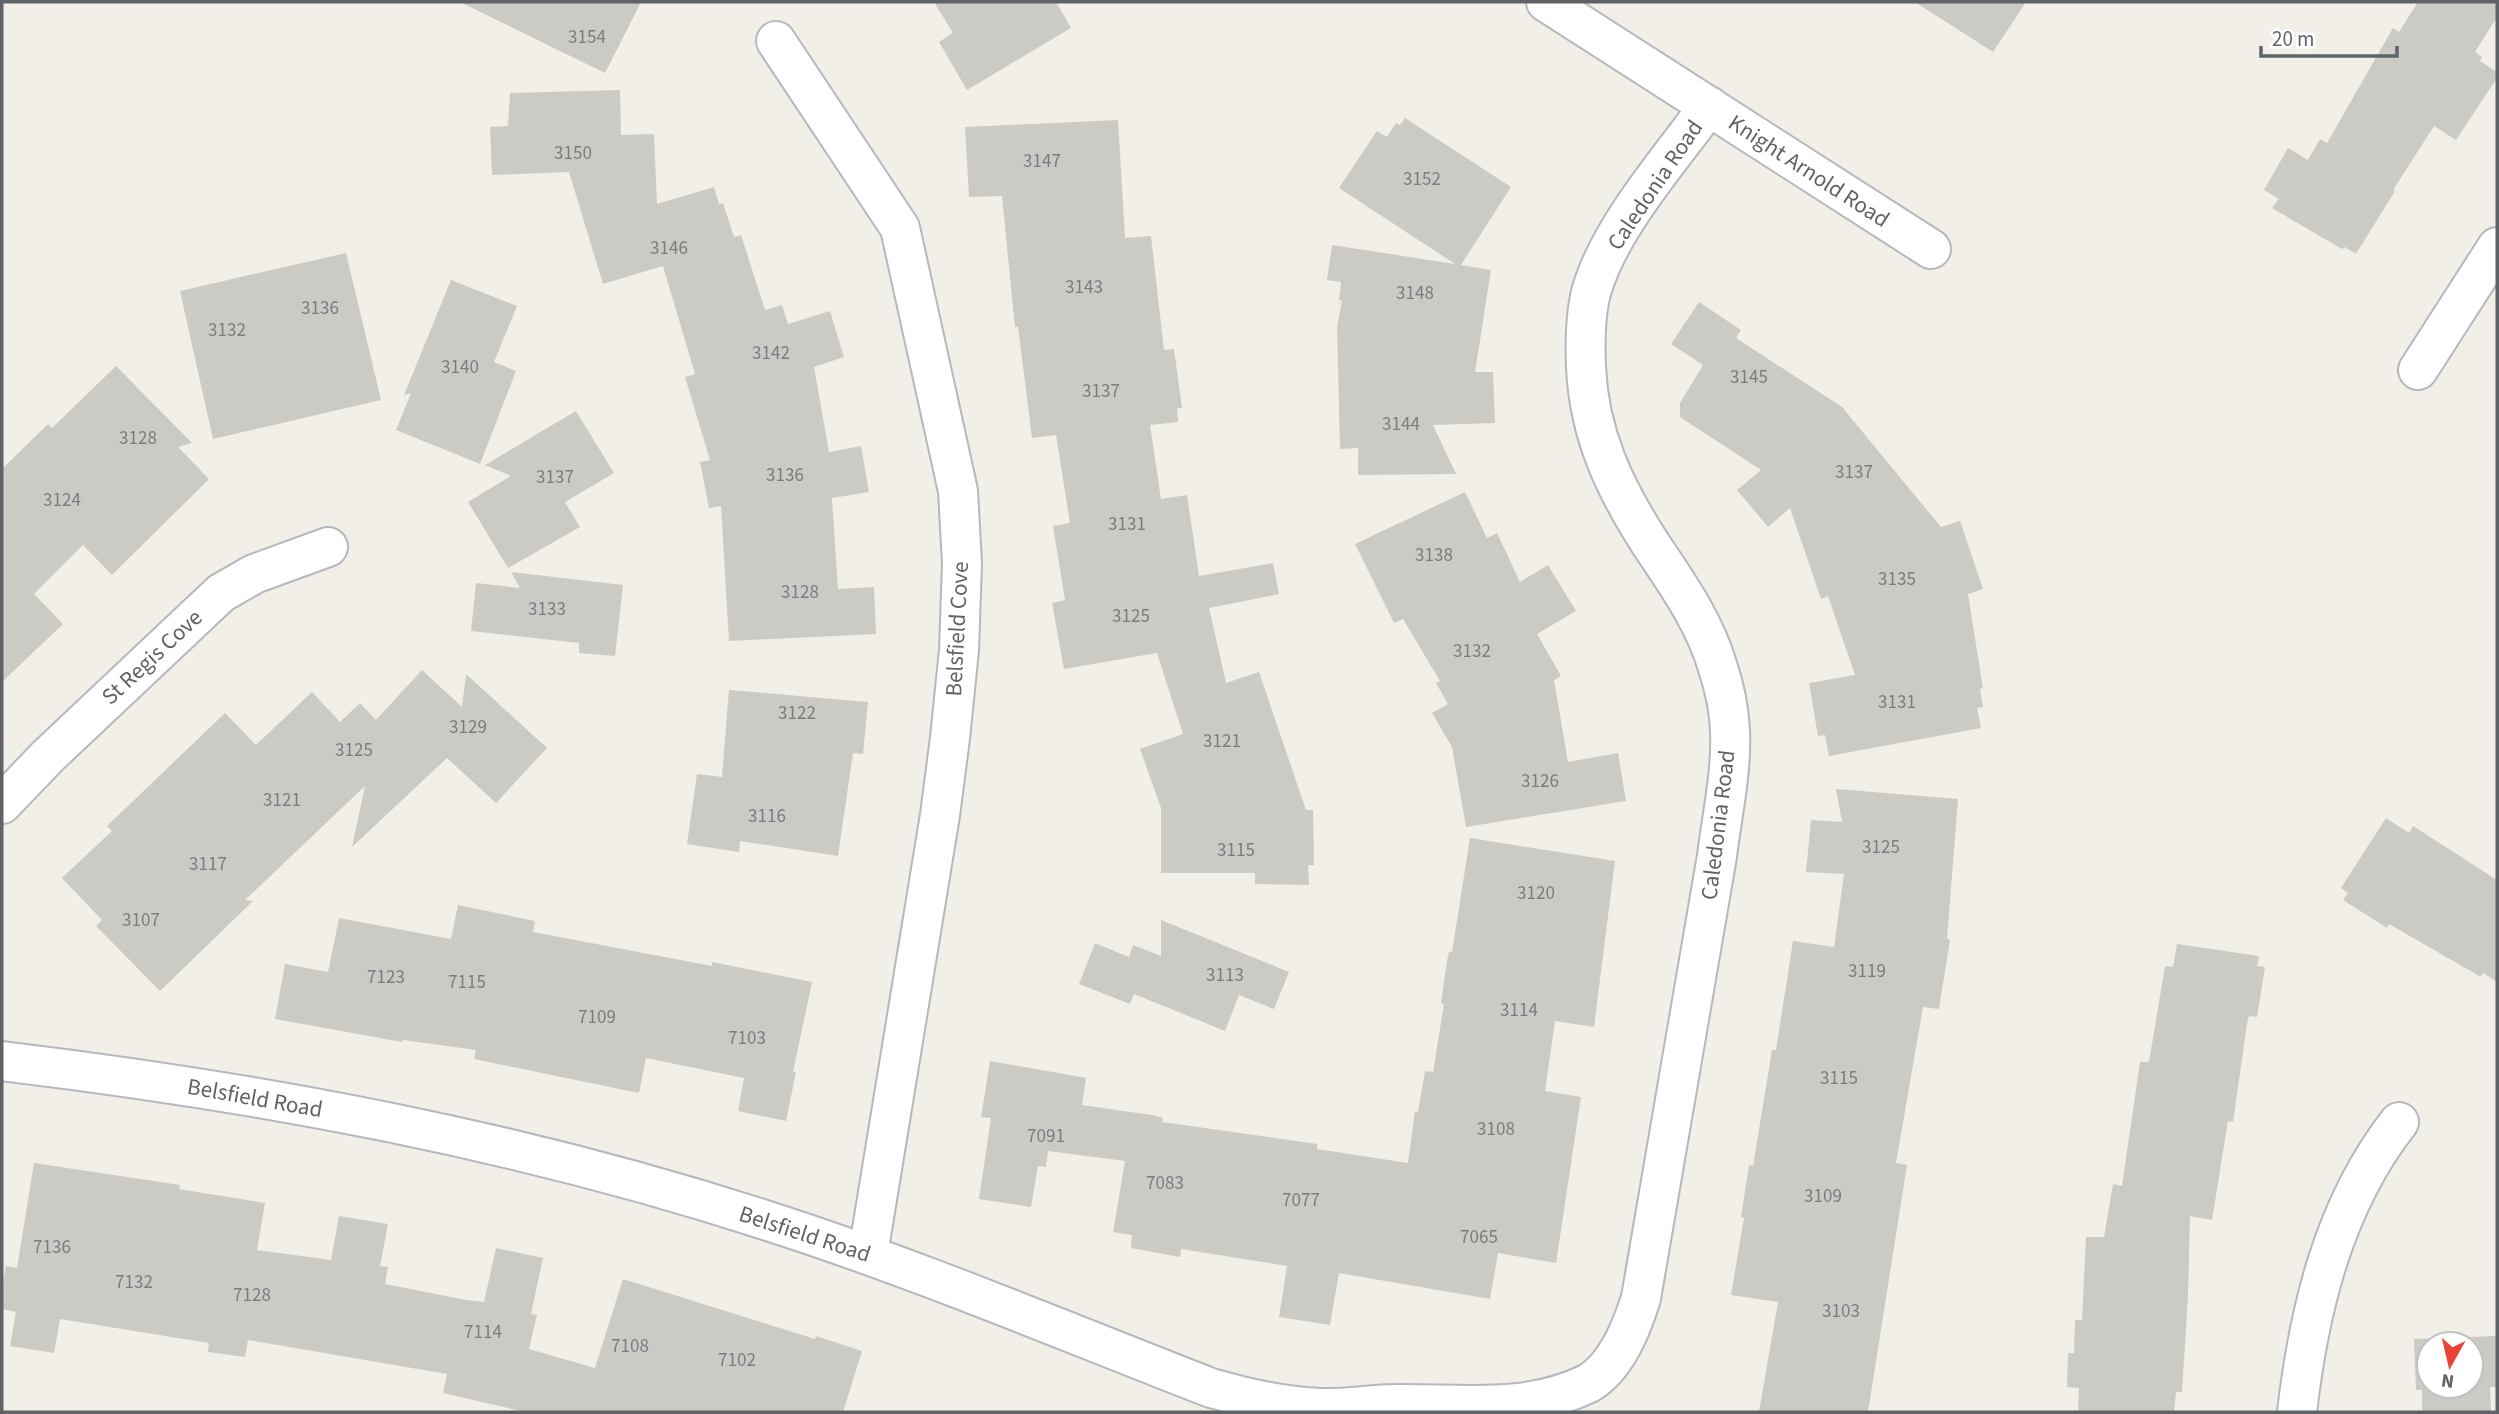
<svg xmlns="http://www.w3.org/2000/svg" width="2499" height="1414" font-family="'Source Sans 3',sans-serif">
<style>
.building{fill:#cccac5;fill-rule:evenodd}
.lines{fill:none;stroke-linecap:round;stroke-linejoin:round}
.street-casing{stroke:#b5b8bc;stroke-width:42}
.street{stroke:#fff;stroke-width:38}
.labels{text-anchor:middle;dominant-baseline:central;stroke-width:5;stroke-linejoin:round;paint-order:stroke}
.number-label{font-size:19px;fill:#7a7d7f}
.street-label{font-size:23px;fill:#5f6368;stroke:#fff}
</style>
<rect width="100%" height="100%" fill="#f1efe8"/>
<path class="building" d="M460,2H641L605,73Z
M934,2H1056L1071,28L967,90L939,42L953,33Z
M1915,2H2026L1993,52Z
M2418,2H2497V17L2475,52L2482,57L2480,61L2497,72V78L2456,140L2434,126L2393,190L2395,191L2356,254L2345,247L2342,249L2272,208L2279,199L2264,190L2288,148L2308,160L2320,139L2327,143L2393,28L2399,32Z
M620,90L621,135L654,134L657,204L714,187L719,204L723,203L734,237L741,235L765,310L782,305L788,324L830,311L844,357L814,367L829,452L861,446L869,492L832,498L838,589L874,587L876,634L729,641L721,506L709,508L700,462L710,460L685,377L695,374L663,266L603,284L569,172L492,175L490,127L508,126L510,93Z
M1405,118L1511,187L1461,265L1491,270L1475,372H1493L1495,423L1433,425L1456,474L1358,475V448L1340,449L1337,327L1342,301L1339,300L1341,282L1327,280L1332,245L1455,264L1339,188L1377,131L1387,137L1396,123L1400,125Z
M1118,120L1125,238L1151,236L1164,350L1174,349L1182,408H1177L1178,422L1150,425L1161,499L1187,495L1199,576L1273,563L1279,594L1209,608L1226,683L1259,672L1306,810H1313L1314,865H1308L1309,885L1255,884V873H1161V808L1140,749L1183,734L1157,653L1064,669L1052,603L1065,600L1053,526L1070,523L1056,435L1032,438L1018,327H1015L1002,196L969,197L965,127Z
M346,253L381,400L213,439L180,291Z
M451,280L517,306L494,362L516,371L480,464L396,430L411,393L404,395Z
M1699,302L1741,330L1736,338L1842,407L1941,527L1960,521L1983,589L1968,594L1983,688L1980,689L1983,707L1977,708L1981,728L1829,756L1825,735L1818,736L1809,683L1855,675L1828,596L1821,599L1790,508L1768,527L1737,490L1761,470L1680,417V403L1703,365L1671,344Z
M116,366L192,443L178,447L209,479L112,575L83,545L34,594L63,624L2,682V469L48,424L52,428Z
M576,411L614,473L565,502L580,527L508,568L468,502L511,476L485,465Z
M1465,492L1487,538L1497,533L1520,582L1548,565L1576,611L1537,634L1561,676L1554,680L1568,762L1618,753L1626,801L1466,827L1452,747L1432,713L1448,704L1436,683L1440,681L1403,619L1394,623L1355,544Z
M511,572L623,585L615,656L579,653V643L471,631L476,583L520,588Z
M422,670L462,707L466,674L547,748L496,803L447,758L352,847L365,786L245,900L253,901L160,991L96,926L102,920L62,878L112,831L107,826L225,713L256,745L312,692L340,722L360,703L376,720Z
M729,690L868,702L863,754L853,753L838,856L740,841L739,852L687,844L697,774L722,777Z
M1836,789L1958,799L1947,939L1950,940L1939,1009L1923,1007L1896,1163L1907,1165L1868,1412H1759L1778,1302L1731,1295L1744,1218L1741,1217L1749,1165L1753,1166L1772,1050H1776L1793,941L1834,947L1844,874L1806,872L1811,820L1842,822Z
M2386,818L2409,833L2413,826L2497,880V982L2483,973L2481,977L2389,924L2387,928L2343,900L2348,893L2341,888Z
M1470,838L1615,861L1594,1027L1555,1021L1545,1091L1581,1097L1556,1263L1498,1253L1490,1299L1339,1273L1330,1325L1279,1317L1287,1266L1181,1249L1180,1257L1131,1248L1132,1235L1113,1232L1125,1161L1048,1151L1046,1167L1038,1166L1031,1207L979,1199L991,1118L981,1117L990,1061L1086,1078L1082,1105L1152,1115L1163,1118L1162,1122L1317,1144V1149L1408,1163L1415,1111L1418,1112L1425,1071L1433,1072L1444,1004L1441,1003L1447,961L1449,952H1452Z
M458,905L535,921L533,932L712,966V962L812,982L793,1072H796L786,1121L738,1111L744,1078L646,1058L639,1093L474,1059L476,1050L403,1040L402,1042L275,1019L285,964L328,972L339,918L451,939Z
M1161,920L1289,972L1274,1009L1239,995L1225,1031L1134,994L1130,1004L1079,984L1095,943L1129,957L1133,945L1161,956Z
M2177,944L2259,956L2257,966L2265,967L2257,1017L2249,1016L2247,1024L2233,1122L2228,1121L2212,1220L2190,1216L2188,1296L2182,1392H2176L2174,1412H2078L2079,1388L2067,1387L2068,1353H2074L2075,1320H2082L2086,1237H2104L2113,1184L2122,1186L2140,1062H2149L2165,966L2173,967Z
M34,1163L180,1185L179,1189L265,1203L257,1250L331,1260L339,1216L388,1224L380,1266L388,1267L385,1284L466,1300L484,1302L496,1248L543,1258L531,1314L537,1315L529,1349L595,1368L623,1279L815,1339L816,1336L862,1351L843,1412H525L443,1393L447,1374L248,1340L245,1357L208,1352L209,1343L60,1319L54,1353L10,1346L16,1312L2,1309V1291L6,1266L17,1268Z
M2497,1336V1387H2490L2491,1412H2422V1390H2416L2414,1339ZM2429,1344H2471V1386H2429Z"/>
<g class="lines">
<g class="street-casing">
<path id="street" d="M1546,2L1931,249
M776,41L900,228L958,491L962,563L959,650L950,738L940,815L868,1254
M2418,370L2497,247
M2,804L48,756L221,593L254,574L328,547
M2,1061C261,1092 519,1140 768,1221C918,1269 1064,1331 1211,1388C1248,1398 1283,1407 1321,1408C1346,1409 1371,1404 1396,1404C1465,1403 1525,1414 1589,1383C1617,1366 1632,1327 1641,1298L1717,856C1722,815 1732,771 1730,730C1729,710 1724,686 1718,668C1705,622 1676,582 1650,543C1614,487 1589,434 1586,367C1585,342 1585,307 1594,283C1614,223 1671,158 1709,106
M2297,1412C2309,1309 2334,1205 2399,1122"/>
</g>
<use href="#street" class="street"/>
</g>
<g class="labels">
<g class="number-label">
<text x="587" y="37">3154</text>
<text x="573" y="153">3150</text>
<text x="1042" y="161">3147</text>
<text x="1422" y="179">3152</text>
<text x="669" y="248">3146</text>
<text x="1084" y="287">3143</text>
<text x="1415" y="293">3148</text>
<text x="320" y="308">3136</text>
<text x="227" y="330">3132</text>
<text x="771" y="353">3142</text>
<text x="460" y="367">3140</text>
<text x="1749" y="377">3145</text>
<text x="1101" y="391">3137</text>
<text x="1401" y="424">3144</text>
<text x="138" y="438">3128</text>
<text x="1854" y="472">3137</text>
<text x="785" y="475">3136</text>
<text x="555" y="477">3137</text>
<text x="62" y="500">3124</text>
<text x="1127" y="524">3131</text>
<text x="1434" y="555">3138</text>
<text x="1897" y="579">3135</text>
<text x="800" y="592">3128</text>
<text x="547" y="609">3133</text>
<text x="1131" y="616">3125</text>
<text x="1472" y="651">3132</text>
<text x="1897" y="702">3131</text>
<text x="797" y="713">3122</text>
<text x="468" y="727">3129</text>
<text x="1222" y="741">3121</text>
<text x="354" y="750">3125</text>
<text x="1540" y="781">3126</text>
<text x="282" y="800">3121</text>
<text x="767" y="816">3116</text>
<text x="1881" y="847">3125</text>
<text x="1236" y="850">3115</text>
<text x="208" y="864">3117</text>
<text x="1536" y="893">3120</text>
<text x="141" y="920">3107</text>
<text x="1867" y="971">3119</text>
<text x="1225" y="975">3113</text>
<text x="386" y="977">7123</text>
<text x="467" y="982">7115</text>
<text x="1519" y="1010">3114</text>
<text x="597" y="1017">7109</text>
<text x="747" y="1038">7103</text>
<text x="1839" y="1078">3115</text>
<text x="1496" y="1129">3108</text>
<text x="1046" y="1136">7091</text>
<text x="1165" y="1183">7083</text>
<text x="1823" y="1196">3109</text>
<text x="1301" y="1200">7077</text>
<text x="1479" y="1237">7065</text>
<text x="52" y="1247">7136</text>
<text x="134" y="1282">7132</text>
<text x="252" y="1295">7128</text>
<text x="1841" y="1311">3103</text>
<text x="483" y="1332">7114</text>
<text x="630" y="1346">7108</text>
<text x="737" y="1360">7102</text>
</g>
<g class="street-label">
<text transform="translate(1809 171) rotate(33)">Knight Arnold Road</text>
<text transform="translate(1655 185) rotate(-56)">Caledonia Road</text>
<text transform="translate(957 629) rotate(-87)">Belsfield Cove</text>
<text transform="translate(152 657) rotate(-43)">St Regis Cove</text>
<text transform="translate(1718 825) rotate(-83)">Caledonia Road</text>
<text transform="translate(255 1098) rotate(10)">Belsfield Road</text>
<text transform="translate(805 1234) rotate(18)">Belsfield Road</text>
</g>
</g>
<rect width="2499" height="1414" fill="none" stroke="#5f6368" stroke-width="7"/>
<g transform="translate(2450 1365) rotate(188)"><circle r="33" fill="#ffffff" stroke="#bfc1c3" stroke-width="2"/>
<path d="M0-5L12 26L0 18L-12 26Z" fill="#ea4335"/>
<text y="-10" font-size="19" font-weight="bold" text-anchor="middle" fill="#5f6368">N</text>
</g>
<path d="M2261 46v10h136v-10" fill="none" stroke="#5f6368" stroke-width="3.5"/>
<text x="2272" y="46" font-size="21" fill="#5f6368" stroke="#ffffff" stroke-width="5" paint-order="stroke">20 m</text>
</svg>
